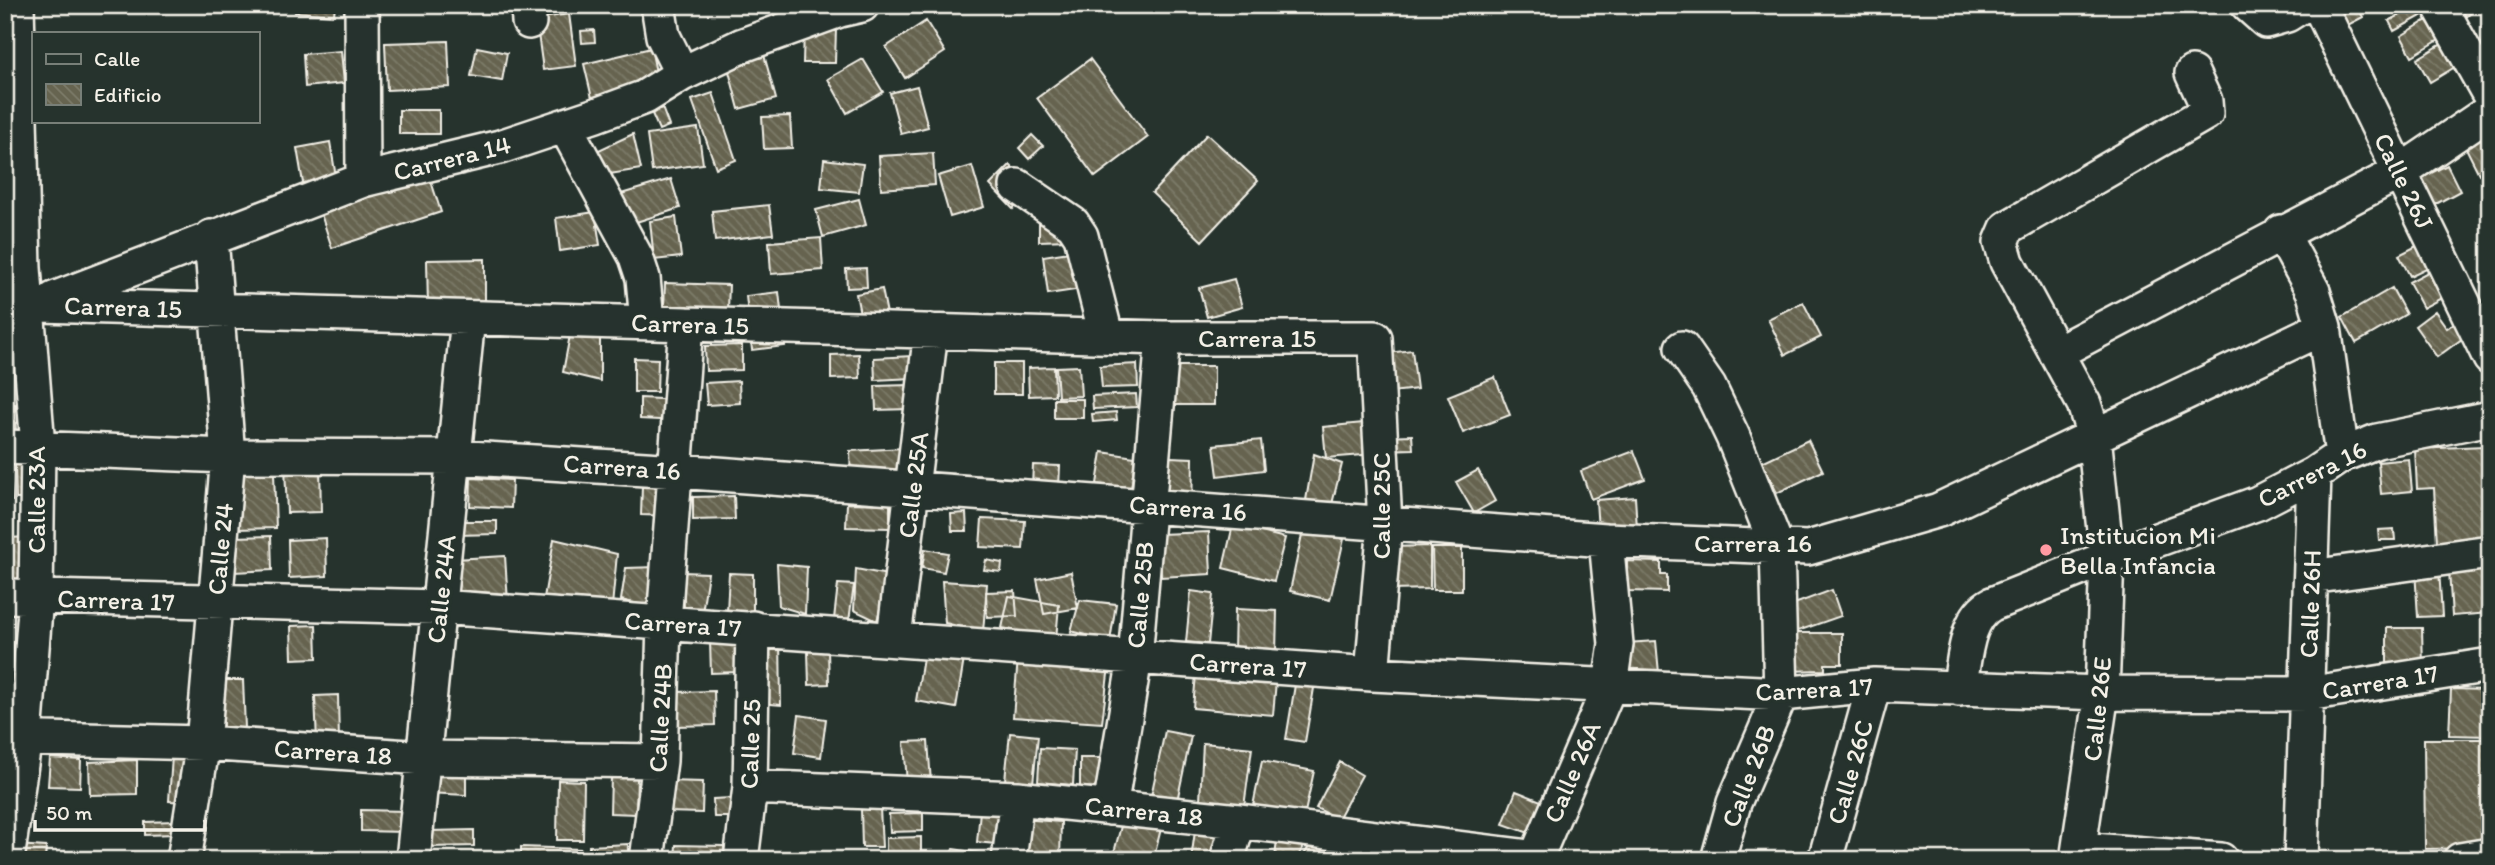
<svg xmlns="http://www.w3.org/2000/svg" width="2495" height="865" font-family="Itim,sans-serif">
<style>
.building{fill:url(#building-back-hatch);stroke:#f4f1e8;stroke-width:2}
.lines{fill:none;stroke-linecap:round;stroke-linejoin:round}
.minor-casing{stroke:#f4f1e8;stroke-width:38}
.minor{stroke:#26332d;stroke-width:33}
.poi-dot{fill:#ff9aa2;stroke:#26332d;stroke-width:2.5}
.labels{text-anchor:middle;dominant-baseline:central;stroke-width:7;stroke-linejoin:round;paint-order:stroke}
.street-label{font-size:26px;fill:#f4f1e8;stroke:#26332d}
.poi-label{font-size:26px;fill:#f4f1e8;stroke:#26332d;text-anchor:start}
</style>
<defs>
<pattern id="building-back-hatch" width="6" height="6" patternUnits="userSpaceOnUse" patternTransform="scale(1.75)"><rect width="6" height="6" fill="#666450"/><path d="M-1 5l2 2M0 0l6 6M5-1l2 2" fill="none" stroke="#7c7b69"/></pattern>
</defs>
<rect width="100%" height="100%" fill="#26332d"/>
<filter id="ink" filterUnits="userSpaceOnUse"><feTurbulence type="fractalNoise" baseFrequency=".0143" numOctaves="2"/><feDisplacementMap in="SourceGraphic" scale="14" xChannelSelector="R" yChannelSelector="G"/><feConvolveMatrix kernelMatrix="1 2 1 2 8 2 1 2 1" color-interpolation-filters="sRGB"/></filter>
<g filter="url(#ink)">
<path class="building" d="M296,5H335L334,15L295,12Z
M383,5H436V11L383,10Z
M466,5H503L502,13L466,10Z
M2356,5L2363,17L2346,26L2339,14Z
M2418,5L2425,14L2394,31L2389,21Z
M2454,5H2480L2465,18Z
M569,14L576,66L543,70L536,19Z
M2427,20L2439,40L2412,56L2401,36Z
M926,21L945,52L905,78L886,47Z
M804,28L836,29L835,63H803Z
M594,30L595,42L582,43L581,31Z
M448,41L450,87L387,90L385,43Z
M2442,44L2455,67L2430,82L2417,59Z
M477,47L507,53L502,81L471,76Z
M651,48L658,82L592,98L584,64Z
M341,51L344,83L305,87L303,54Z
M763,51L776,99L739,109L726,60Z
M863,59L883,92L847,113L828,79Z
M1090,59L1148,137L1095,177L1037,98Z
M917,86L928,127L901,134L890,93Z
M713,93L736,160L716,168L692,100Z
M661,105L669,126L659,130L650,109Z
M399,110H439V134H399Z
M790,116L792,148L764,149L762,117Z
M698,128L703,164L652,171L647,135Z
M2490,133V169L2479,174L2465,146Z
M633,134L641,169L604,175L588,155Z
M1207,134L1258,181L1202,241L1152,193Z
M1032,135L1043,146L1029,159L1019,148Z
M330,142L336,177L303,183L297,148Z
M933,153L935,185L881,189L879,156Z
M824,159L863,164L859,192L821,188Z
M1010,165L1033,188L1013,209L990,185Z
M2447,165L2460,191L2434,205L2421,178Z
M972,166L984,207L950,217L938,176Z
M429,175L441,212L332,248L320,211Z
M671,179L680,208L627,225L618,195Z
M859,199L866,225L823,237L816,210Z
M769,205L773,234L715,241L712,211Z
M595,212L600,245L560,251L556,218Z
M1039,216L1067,240L1039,241Z
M676,217L681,257L654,260L650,221Z
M821,238L823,270L771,274L769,242Z
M2430,239L2441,261L2410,276L2399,255Z
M1076,251L1082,289L1048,294L1043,256Z
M485,259V307L428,308L427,260Z
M2437,267L2451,293L2423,308L2409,282Z
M866,268L867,287L847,288L846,269Z
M1234,279L1242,307L1207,317L1199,288Z
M665,283L729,285L727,334L663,332Z
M2392,288L2406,314L2356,343L2342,317Z
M882,289L887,314L861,318L856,294Z
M779,292L785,346L752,350L746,296Z
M1803,302L1821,337L1785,355L1768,319Z
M2435,311L2447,328L2460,319L2470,333L2437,357L2415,326Z
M570,335L600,338V381L563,372Z
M742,345V370L706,371L705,346Z
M1412,350L1417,389L1383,393L1379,354Z
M859,354L860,378L831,379V355Z
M912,356L913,378L875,380L874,358Z
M634,358L658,359L657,392H634Z
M994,363H1022V394H994Z
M1137,364L1138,387L1102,388L1100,366Z
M1079,366L1081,396L1058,397L1056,367Z
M1165,366H1214V405H1165Z
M1054,367L1055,395L1029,396L1028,368Z
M1495,377L1510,415L1463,433L1448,396Z
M739,381L740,403L707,405L705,383Z
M909,385L910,409L876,410L875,386Z
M1136,394L1137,407L1093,409L1092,396Z
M640,398L680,400L679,421L640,419Z
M1054,399H1083V418H1054Z
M5,404H15L16,437H5Z
M1116,412L1117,420L1093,422L1092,414Z
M1373,422L1376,454L1326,458L1323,427Z
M1412,435L1413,449L1383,450V436Z
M1261,440L1264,470L1218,476L1214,445Z
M1808,440L1823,471L1777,493L1762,462Z
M2484,446L2489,540L2437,543L2434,488L2417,489L2415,449Z
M904,448L905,478L851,481L850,451Z
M1634,451L1645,479L1591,499L1581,471Z
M1102,452L1135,457L1131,489L1097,484Z
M1314,454L1342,464L1332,504L1306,500Z
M1146,456L1193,458L1192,517L1145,515Z
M2409,459L2412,491L2381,494L2378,462Z
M15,465H36L37,499H16Z
M320,465L321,512L287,513L285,466Z
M1033,465L1060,466L1059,487L1032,486Z
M10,467L12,501H5V468Z
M1478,470L1495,501L1474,513L1456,482Z
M274,473L276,528L236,529L234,474Z
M471,478L512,480L511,508L470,506Z
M642,486L671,487V516L641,515Z
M734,496L735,519L693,520V497Z
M1635,497L1637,528L1598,531L1596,500Z
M847,503L890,504V528L846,527Z
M966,513L967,531H952L951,514Z
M982,519L1025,521L1023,549L980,547Z
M456,521H497V534L456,535Z
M1233,525L1285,538L1274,581L1223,568Z
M2394,529L2395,540H2379L2378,530Z
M1303,530L1344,539L1330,600L1290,591Z
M1209,532L1211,574L1161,577L1160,534Z
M271,536L272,570L234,572L233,537Z
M30,537L31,586L8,587L7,538Z
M326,538L327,576L289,578L288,540Z
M554,539L617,554L612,606L544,598Z
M1430,546V589L1390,590L1389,547Z
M1432,548H1462V590H1433Z
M925,549L948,553L944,572L922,568Z
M505,556L508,602L458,605L455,559Z
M986,560L1002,563L1001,572L984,570Z
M1627,561L1661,562V575H1667V592L1627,591Z
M777,564L807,567L805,614L779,606Z
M657,567L656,608L621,600L626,568Z
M2487,568L2490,613L2452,616L2449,571Z
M856,569L888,575L877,621L854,610Z
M2439,569L2442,616L2418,617L2415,570Z
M683,572L708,573L702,613L684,611Z
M1071,572L1078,608L1044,614L1037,579Z
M729,573L753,574V612H727Z
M942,581L987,584L983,632L945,623Z
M838,584L854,585L849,621L834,619Z
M1832,590L1841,616L1795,632L1786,607Z
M1015,591L1017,616L987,617L986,592Z
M1191,591L1213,594L1208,644L1186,642Z
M1009,596L1059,605L1056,639L1002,628Z
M1080,600L1116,604L1110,641L1071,631Z
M1235,609L1277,611L1276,653L1234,651Z
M316,625L317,658L292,659L291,626Z
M2387,628H2422L2423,668H2387Z
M1786,633H1842V664H1825V670L1786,671Z
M763,637L780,638L781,705L760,703Z
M1656,641L1659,673L1629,676L1626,643Z
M710,642H738V672L711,673Z
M828,650L829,684L809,685L808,651Z
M924,652L964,659L956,708L916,701Z
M1018,658L1109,666L1102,723L1013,717Z
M1196,674L1276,681L1273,715L1193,708Z
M1296,679L1315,682L1305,742L1286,739Z
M222,680H243L245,728H223Z
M2451,689L2489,690L2488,736L2449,735Z
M714,691L715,725L677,726L676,692Z
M338,695L339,742H317L315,696Z
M799,715L826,719L821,757L794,753Z
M1165,731L1191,736L1177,801L1151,796Z
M1010,733L1038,736L1033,783L1005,780Z
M2424,739H2490V848L2425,849Z
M928,741L931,783L907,784L904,742Z
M1203,743L1252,748L1243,814L1200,801Z
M1040,748L1075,750L1073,785L1038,782Z
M172,756L191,757L188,802L169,801Z
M50,758L81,760L80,787L48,786Z
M1080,758H1106V788L1080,787Z
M137,760V794L90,795L89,762Z
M1262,761L1314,771L1304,817L1253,806Z
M1340,762L1362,775L1338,819L1316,808Z
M428,771L466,772V795L427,793Z
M611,777L637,778L636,814L610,813Z
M558,780L584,781L583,840H557Z
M667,781L703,782L702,813L666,812Z
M1516,791L1541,801L1529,833L1503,824Z
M731,798L732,817H714L713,799Z
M880,808L882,847H862L861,809Z
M361,810L406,811L405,832L361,831Z
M980,811L1007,814L1004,845L977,842Z
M923,813V831L890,832L889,814Z
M1124,815L1162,825L1153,860H1112Z
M1021,819L1061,822L1060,860H1013Z
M175,821V834L145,835V822Z
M474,830V846L429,847V831Z
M1195,831L1228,835L1223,860H1191Z
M1317,836L1340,852L1334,860H1300Z
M921,837V860H904V854H886V838Z
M1277,838L1305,845L1295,860H1275Z
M628,844V860H589V846Z
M16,845L46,847L45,860H15Z
M676,845L724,846V860H675Z
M521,847L581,849V860H521Z
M953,849L994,855L993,860H949Z"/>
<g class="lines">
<g class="minor-casing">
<path id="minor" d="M362,5L363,180
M528,5L529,22
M658,5L663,36L682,74
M2248,5L2266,21L2287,15L2303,5
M2319,5L2490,358
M2439,5L2490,96
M565,126L636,257L643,278L647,322
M1017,186L1073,224L1081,236L1106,335
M2281,232L2313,291L2324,327L2342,455
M54,299L363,180L500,147L596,115L645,97L682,74L743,45L840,10L862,5
M5,309L40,305L1163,338H1375L1385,523L1372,674
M1682,348L1709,387L1733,437L1777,547L1781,694L1734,803L1718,860
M2056,353L2400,172L2490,111
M5,447L228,456L454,457L677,471L1606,540L1808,548L1939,510L2324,327
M2311,577L2490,552
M5,596L439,607L1372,674L1781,694L1874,685L2102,693L2307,694L2490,665
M894,638L931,331
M1959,689C1965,660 1965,618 1992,604L2107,558L2258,503L2314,474L2342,455L2377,441L2490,418
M5,738L203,743L424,758L660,761
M750,787L1017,798L1239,821L1536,858
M1110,808L1135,658L1163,338
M2079,849L2221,860
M7,860L25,737L36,597L38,447L24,268L17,5
M184,860L203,743L228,456L211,237
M413,860L468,318
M647,860L660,761L664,622L686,324
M741,860L750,787L753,628
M1009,860L1017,798
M1227,860L1239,821
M1535,860L1610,685L1616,644L1606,540
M1825,860L1874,685
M2077,860L2102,693L2107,558L2094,436L2084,404L2007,262L2001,242L2007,228L2206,113L2205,101L2192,73
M2301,860L2314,474
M2460,860L2490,855"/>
</g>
<use href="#minor" class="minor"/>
</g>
</g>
<circle class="poi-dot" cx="2046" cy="550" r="7"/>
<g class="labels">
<g class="street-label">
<text transform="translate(452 158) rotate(-14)">Carrera 14</text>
<text transform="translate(2404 181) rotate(64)">Calle 26J</text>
<text transform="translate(123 307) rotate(2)">Carrera 15</text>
<text transform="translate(690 324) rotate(2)">Carrera 15</text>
<text x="1257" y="338">Carrera 15</text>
<text transform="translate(622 467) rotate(4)">Carrera 16</text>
<text transform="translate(2312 474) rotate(-27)">Carrera 16</text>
<text transform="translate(913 485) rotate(-83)">Calle 25A</text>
<text transform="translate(36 500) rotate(-90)">Calle 23A</text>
<text transform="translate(1381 506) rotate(-90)">Calle 25C</text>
<text transform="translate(1188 508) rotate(4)">Carrera 16</text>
<text x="1753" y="543">Carrera 16</text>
<text transform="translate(220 549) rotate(-85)">Calle 24</text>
<text transform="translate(441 589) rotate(-84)">Calle 24A</text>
<text transform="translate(1140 595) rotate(-85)">Calle 25B</text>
<text transform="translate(116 600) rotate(2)">Carrera 17</text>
<text transform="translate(2310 604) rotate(-88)">Calle 26H</text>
<text transform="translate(683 624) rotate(4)">Carrera 17</text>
<text transform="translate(1248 665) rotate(4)">Carrera 17</text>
<text transform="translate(2380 682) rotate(-9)">Carrera 17</text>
<text transform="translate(1814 689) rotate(-3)">Carrera 17</text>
<text transform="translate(2097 709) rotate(-84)">Calle 26E</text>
<text transform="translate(660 718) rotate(-87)">Calle 24B</text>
<text transform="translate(750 744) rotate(-88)">Calle 25</text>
<text transform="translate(333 752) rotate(4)">Carrera 18</text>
<text transform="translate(1572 772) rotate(-67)">Calle 26A</text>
<text transform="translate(1850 772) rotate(-74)">Calle 26C</text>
<text transform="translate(1748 776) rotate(-69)">Calle 26B</text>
<text transform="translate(1144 811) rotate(6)">Carrera 18</text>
</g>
<g class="poi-label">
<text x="2060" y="535">Institucion Mi<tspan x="2060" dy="30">Bella Infancia</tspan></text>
</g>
</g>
<rect width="2495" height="865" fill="none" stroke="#26332d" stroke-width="28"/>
<rect x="14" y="14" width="2467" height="837" fill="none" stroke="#f4f1e8" stroke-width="2.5" filter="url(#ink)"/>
<rect x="32" y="32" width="228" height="91" fill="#26332d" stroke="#787f78" stroke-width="2"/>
<rect x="46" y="54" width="35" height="10" fill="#26332d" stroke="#787f78" stroke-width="2"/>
<text x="94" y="66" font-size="21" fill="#f4f1e8">Calle</text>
<rect x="46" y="84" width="35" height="21" fill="url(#building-back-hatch)" stroke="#787f78" stroke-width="2"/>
<text x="94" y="102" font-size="21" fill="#f4f1e8">Edificio</text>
<path d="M35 820v10h170v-10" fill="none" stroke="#f4f1e8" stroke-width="3.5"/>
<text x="46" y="820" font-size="21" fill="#f4f1e8" stroke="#26332d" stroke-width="5" paint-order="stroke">50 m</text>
</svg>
